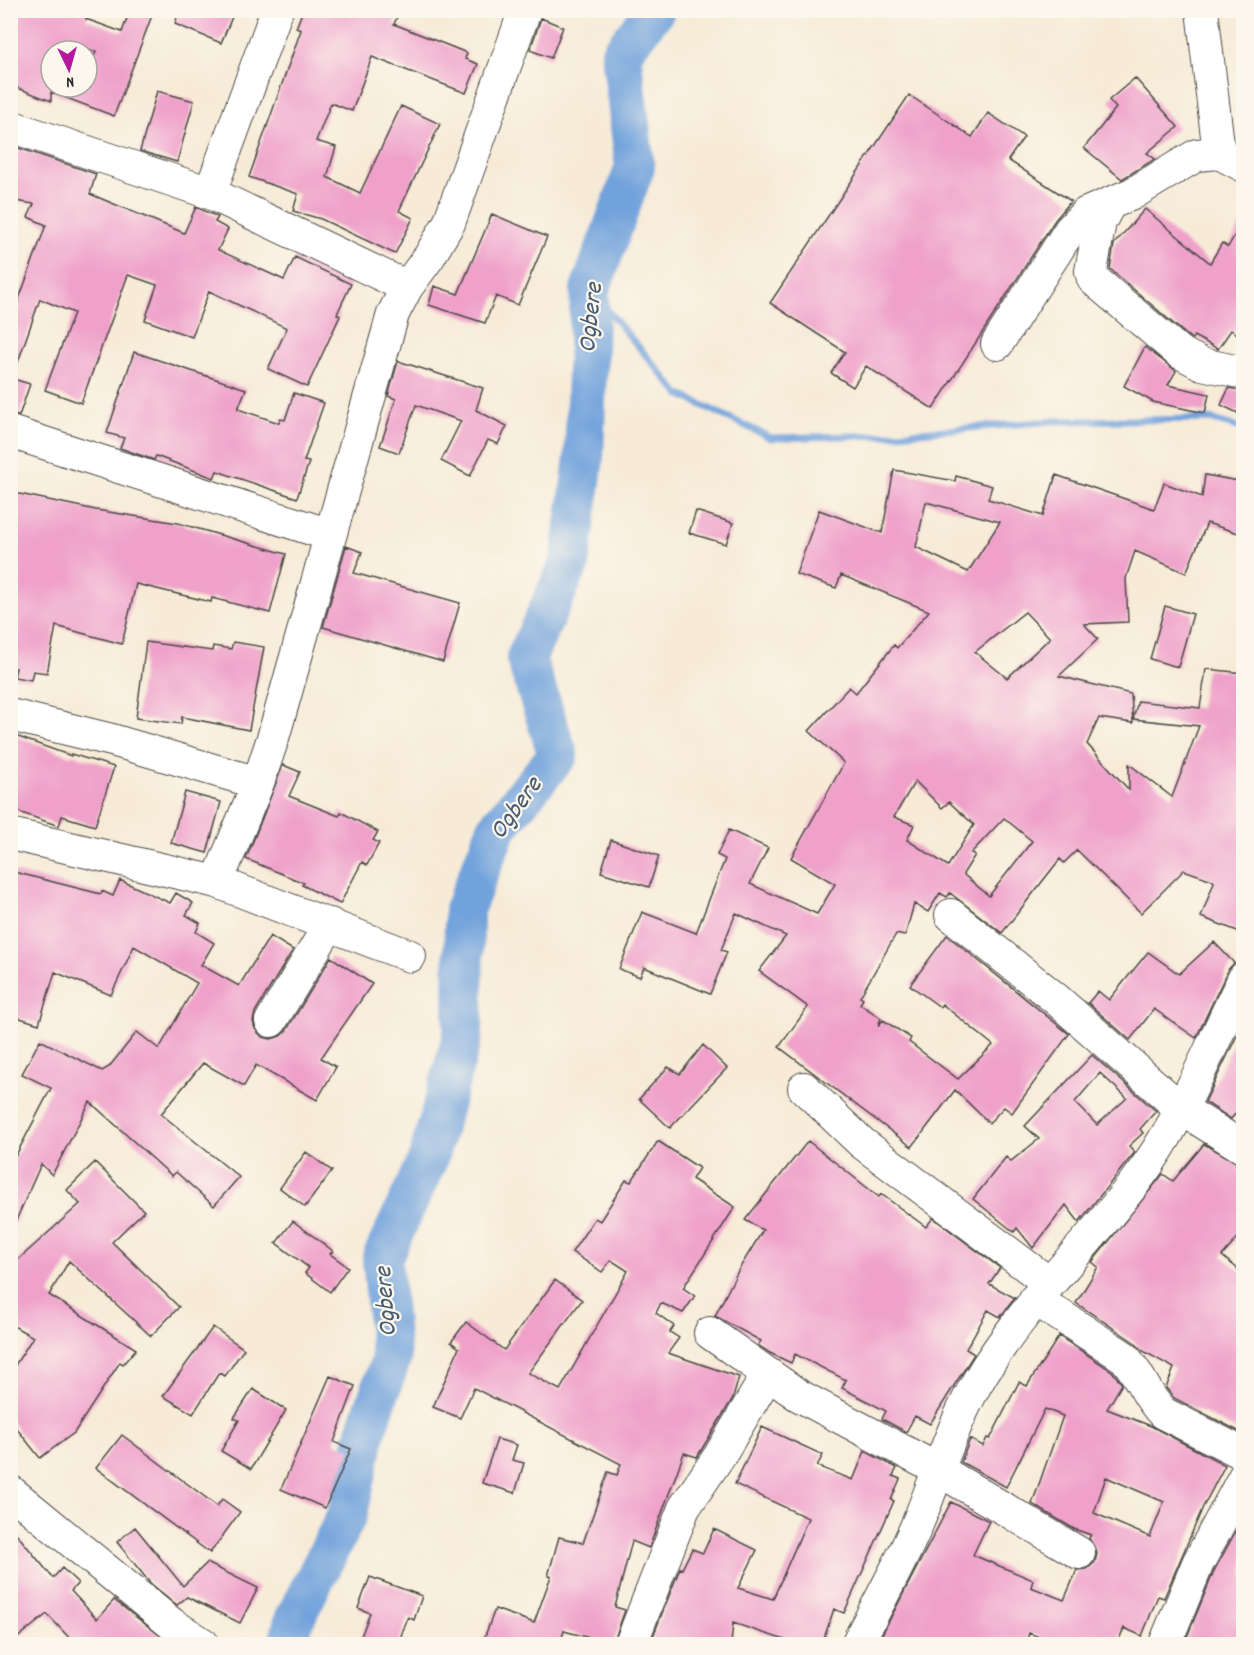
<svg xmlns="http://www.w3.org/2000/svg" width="1254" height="1655" font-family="Dekko,sans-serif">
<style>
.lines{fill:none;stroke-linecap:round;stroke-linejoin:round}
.stream{stroke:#71a2db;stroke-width:7}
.river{stroke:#71a2db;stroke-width:40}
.building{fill:#efa1ca;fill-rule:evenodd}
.minor-casing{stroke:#4a4845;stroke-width:34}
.minor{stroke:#fff;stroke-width:32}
.labels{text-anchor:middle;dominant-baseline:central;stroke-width:4.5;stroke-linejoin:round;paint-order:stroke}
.water-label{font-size:26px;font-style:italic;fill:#475b71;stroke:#fbf7ec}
</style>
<rect width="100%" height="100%" fill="#fbf7ec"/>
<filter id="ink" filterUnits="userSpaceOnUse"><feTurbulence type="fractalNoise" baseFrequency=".0167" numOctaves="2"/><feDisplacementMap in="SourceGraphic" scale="12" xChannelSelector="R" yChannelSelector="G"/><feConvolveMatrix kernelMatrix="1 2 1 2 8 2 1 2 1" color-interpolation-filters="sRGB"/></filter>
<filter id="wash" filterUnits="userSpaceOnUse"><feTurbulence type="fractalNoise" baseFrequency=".008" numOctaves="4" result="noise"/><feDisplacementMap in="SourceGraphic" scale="24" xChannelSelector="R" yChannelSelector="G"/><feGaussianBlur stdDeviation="1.35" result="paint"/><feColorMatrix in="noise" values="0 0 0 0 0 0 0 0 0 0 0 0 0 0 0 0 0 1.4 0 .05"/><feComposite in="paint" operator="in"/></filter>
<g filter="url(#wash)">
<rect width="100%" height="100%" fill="#f7ebd7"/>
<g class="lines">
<path class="stream" d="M590,290L679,394L771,438L885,435L1054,421L1210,419L1244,429"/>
<path class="river" d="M288,1644L294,1620L348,1513L366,1432L391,1359L382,1258L428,1159L463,1034L464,910L497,828L558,755L526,658L570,563L584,458L590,290L635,167L621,53L655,10"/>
</g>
<g id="blocks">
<path class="building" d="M10,10H90L86,19L122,32L130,10H154L114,116L51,92V101L10,85ZM51,51H96L87,76V87H51Z
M179,10H235L221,43L175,24Z
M303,10H379L397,17L394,24L467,53L465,59L478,64L466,93L372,57L352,111L331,103L316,141L336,147L327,177L360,193L401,106L440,124L399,211L413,218L395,254L321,219L293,211L298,194L249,177L301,30L296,28Z
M541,18L563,27L551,58L530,50Z
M1135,78L1178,127L1147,153L1155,159L1122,179L1084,148L1116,108L1109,100Z
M157,91L194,101L177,162L140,151Z
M909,95L972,137L988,113L1024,137L1008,160L1071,201L1055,220L933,409L866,366L853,387L831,373L845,352L770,303Z
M10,145L96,174L90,194L184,233L196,207L218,217L215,222L228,229L218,250L284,280L295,257L351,284L337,314L340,316L307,387L268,369L287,328L209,291L192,337L145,320L157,285L128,275L81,403L45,390L74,313L40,299L13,376L10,375V308L15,310L46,225L28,217L34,204L10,200Z
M1145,209L1210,263L1222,243L1228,247L1244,219V339L1231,330L1218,349L1194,336L1193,339L1189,337L1110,269L1114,244Z
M492,214L547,237L518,305L496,296L485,323L429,305L434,286L458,294Z
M1145,347L1176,371L1168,385L1209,394L1205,413L1153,402L1124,386Z
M134,352L246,389L238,409L279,423L280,419L285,420L294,393L324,403L304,461L309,462L297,498L217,471L214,478L156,456L154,460L120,448L124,438L107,433Z
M398,361L483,388L476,410L507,426L498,444L488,440L470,476L441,461L461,421L416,405L399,453L380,446L396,399L388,396Z
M10,378L30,384L19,416L10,415Z
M1229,388L1244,391V416L1221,405Z
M894,470L955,481L956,476L992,486L988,499L1043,516L1056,475L1154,509L1164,483L1202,497L1205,475L1244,482V535L1207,523L1186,573L1135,551L1126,578L1128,622L1084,624L1098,639L1059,676L1131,694L1133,723L1099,718L1087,744L1129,790V764L1172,797L1199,726L1133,719L1138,701L1200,708L1206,669L1244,673V922L1240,932L1201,917L1214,882L1212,880L1184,870L1141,913L1077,850L1064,863L1060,859L1002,933L950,893L947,897L940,893L928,912L914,904L905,936L896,934L860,997L863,999L860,1004L881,1018L878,1026L883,1020L911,1038L909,1042L958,1079L993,1045L942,1004L940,1007L910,985L947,935L1069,1034L1012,1113L1004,1107L989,1123L955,1090L912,1147L779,1047L808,1007L759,971L786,936L736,913L721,950L727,952L710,994L644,967L640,977L619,969L642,912L696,933L725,859L717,855L729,830L768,848L750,884L817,914L835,884L791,858L844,763L809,731L849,687L856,693L894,645L897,648L929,611L841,575L836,588L796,574L819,510L882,533ZM926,502L1000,522L968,572L916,547ZM1025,612L1050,638L1007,678L975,652ZM915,781L942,808L949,802L974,825L948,866L907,840L914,825L894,817ZM1004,818L1032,841L989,896L963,874L975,855L971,853Z
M10,492L96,510L178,523L286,554L270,613L212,598L211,602L136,584L122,644L56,626L47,673L33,671L31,680L14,677L16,668H10Z
M696,511L733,523L726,544L689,533Z
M346,546L362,552L354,573L460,603L443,662L323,627Z
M1165,606L1193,614L1178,667L1150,659Z
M146,642L212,651L213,646L231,649L233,642L264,647L249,730L182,717L181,724L136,718Z
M10,734L71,756V754L114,767L95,826L62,816L59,826L10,809Z
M283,765L300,772L289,796L339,816L341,812L378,832L373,840L379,843L367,865L362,862L340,904L302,885L304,883L246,859Z
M185,792L221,802L207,853L171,843Z
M611,840L659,856L649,887L601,872Z
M10,871L101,894L102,891L113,896L120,880L170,903L176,893L193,903L186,915L200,923L196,932L214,943L201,965L239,986L270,936L293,950L255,1012L253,1021L255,1029L262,1037L271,1039L280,1036L286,1031L331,957L372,984L321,1058L336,1067L317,1100L256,1065L244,1086L203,1063L161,1114L239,1177L214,1206L176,1172L172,1176L90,1102L52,1175L41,1164L10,1234V1153L16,1155L51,1088L22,1074L40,1040L102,1071L109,1067L137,1032L159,1049L197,983L134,946L111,995L55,972L39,1024L10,1015Z
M1214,942L1234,963L1228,970L1196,1038L1154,1009L1130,1040L1088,1003L1098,991L1109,1000L1148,952L1179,974Z
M1244,1021V1119L1235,1114L1231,1119L1205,1102Z
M703,1045L727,1068L670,1128L639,1099L668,1067L680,1074Z
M1092,1055L1156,1111L1140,1129L1143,1133L1129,1146L1135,1152L1079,1222L1066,1205L1033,1248L1017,1228L1014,1232L973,1199L1006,1157L1011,1161L1039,1139L1025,1126ZM1100,1073L1127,1098L1097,1125L1075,1102Z
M658,1141L699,1168L692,1179L735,1207L683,1288L695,1296L683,1313L661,1303L656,1313L674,1326L670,1332L679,1338L668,1353L739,1377L733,1398L697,1457L684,1453L649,1548L632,1541L615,1607L625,1610L613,1644L564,1631L560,1644H482L495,1609L534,1623L551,1576H548L559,1537L583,1543L608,1472L617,1475L621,1464L474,1388L460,1418L433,1407L459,1348L451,1342L466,1322L504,1350L555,1280L582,1300L528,1373L560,1390L628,1271L611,1260L602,1272L572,1252L595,1218L600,1221L626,1180L631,1182Z
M808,1141L879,1197L881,1194L926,1227L933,1218L1000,1268L989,1284L1015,1298L1000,1317L988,1310L966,1349L974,1354L930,1424L915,1416L906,1432L882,1419L886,1411L842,1388L846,1380L795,1354L791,1363L770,1353L758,1345L761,1341L715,1316L739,1269L763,1230L745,1220Z
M1204,1144L1244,1166V1231L1222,1256L1244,1274L1242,1433L1174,1398L1166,1388L1174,1368L1143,1351L1134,1342L1076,1303L1098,1267L1092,1262L1163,1174L1173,1181Z
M306,1152L332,1171L305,1207L280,1188Z
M95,1162L144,1211L112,1242L179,1307L151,1336L69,1261L49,1295L136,1349L123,1364L120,1362L74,1433L40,1458L10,1420V1373L33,1337L10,1324V1267L80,1204L67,1190Z
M293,1221L333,1251L330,1254L348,1267L330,1292L305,1273L309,1268L276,1243Z
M213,1327L244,1349L225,1376L219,1373L193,1414L163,1396Z
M1059,1336L1112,1371L1119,1380L1122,1384L1107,1409L1151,1426L1225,1465L1203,1507L1164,1598L1158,1596L1142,1636L1124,1628L1117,1644H1056L1029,1633L1026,1644H877L951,1502L989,1521L973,1555L1033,1580L1031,1587L1064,1600L1077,1570L1087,1569L1095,1562L1097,1553L1089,1538L1091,1535L1074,1529L1032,1504L1063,1416L1045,1409L1006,1487L961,1462L970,1439L983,1446L987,1438L990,1439L1019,1382L1027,1386ZM1106,1477L1164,1502L1150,1537L1094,1513Z
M330,1376L355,1386L334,1442L351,1449L325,1508L281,1489Z
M253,1389L286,1410L251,1469L221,1451L239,1420L234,1418Z
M762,1427L823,1455L817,1466L853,1480L865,1451L897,1468L893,1476L900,1479L891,1500L894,1501L844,1613L834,1609L822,1644H797L733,1623L731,1644H650L680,1568L682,1569L692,1549L703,1553L714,1529L757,1550L738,1588L773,1599L808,1518L735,1484Z
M122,1435L217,1506L222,1499L240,1512L210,1553L96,1468Z
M497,1439L517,1445L512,1460L524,1463L515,1493L482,1483Z
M1244,1516V1644H1184L1214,1571Z
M10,1526L53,1578L62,1568L78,1583L71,1591L97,1619L114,1600L171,1644H75L47,1614L10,1644Z
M135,1527L183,1586L207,1563L258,1588L240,1623L187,1597L177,1605L150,1583L117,1542Z
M370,1577L422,1596L414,1620L408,1617L398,1644H358L370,1613L358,1608Z"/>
</g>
</g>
<g filter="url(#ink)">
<use href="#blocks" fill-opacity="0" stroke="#4a4845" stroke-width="1.5"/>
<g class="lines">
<g class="minor-casing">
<path id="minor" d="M1202,10L1219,153
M10,126L210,193L407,287
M210,193L277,10
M1109,205L1100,222L1091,271L1093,279L1179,352L1202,364L1244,373
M997,344L1070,230L1085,214L1132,194L1197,155L1219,153L1244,166
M10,432L330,535
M10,715L112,740L258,783
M10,834L217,882L410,956
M217,882L258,783L273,738L393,314L407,287L429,257L449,223L525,10
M951,915L1056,999L1180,1108L1244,1148
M271,1021L330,924
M804,1088L862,1143L1049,1283
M1035,1299L1124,1357C1140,1374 1146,1396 1163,1413L1244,1454
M710,1333L798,1395L937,1469L1079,1553
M10,1491L172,1624L203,1644
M631,1644L684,1508L720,1455L768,1374
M857,1644C877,1605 899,1567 916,1527C937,1478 951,1427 978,1381C1021,1308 1084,1249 1135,1182C1182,1122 1210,1046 1244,978
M1165,1644L1198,1563L1244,1477"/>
</g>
<use href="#minor" class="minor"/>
</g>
</g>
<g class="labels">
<g class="water-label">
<text transform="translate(592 318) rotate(-84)">Ogbere</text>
<text transform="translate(517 809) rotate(-54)">Ogbere</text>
<text transform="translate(387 1302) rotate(-94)">Ogbere</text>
</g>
</g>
<rect width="1254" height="1655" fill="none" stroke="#fbf7ec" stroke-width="36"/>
<g transform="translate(69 69) rotate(175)"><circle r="28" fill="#fbf7ec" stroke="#a8a59f" stroke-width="1.5"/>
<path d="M0-4.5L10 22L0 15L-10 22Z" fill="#b5179e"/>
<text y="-9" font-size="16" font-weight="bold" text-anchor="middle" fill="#2b2b2b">N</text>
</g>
</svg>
